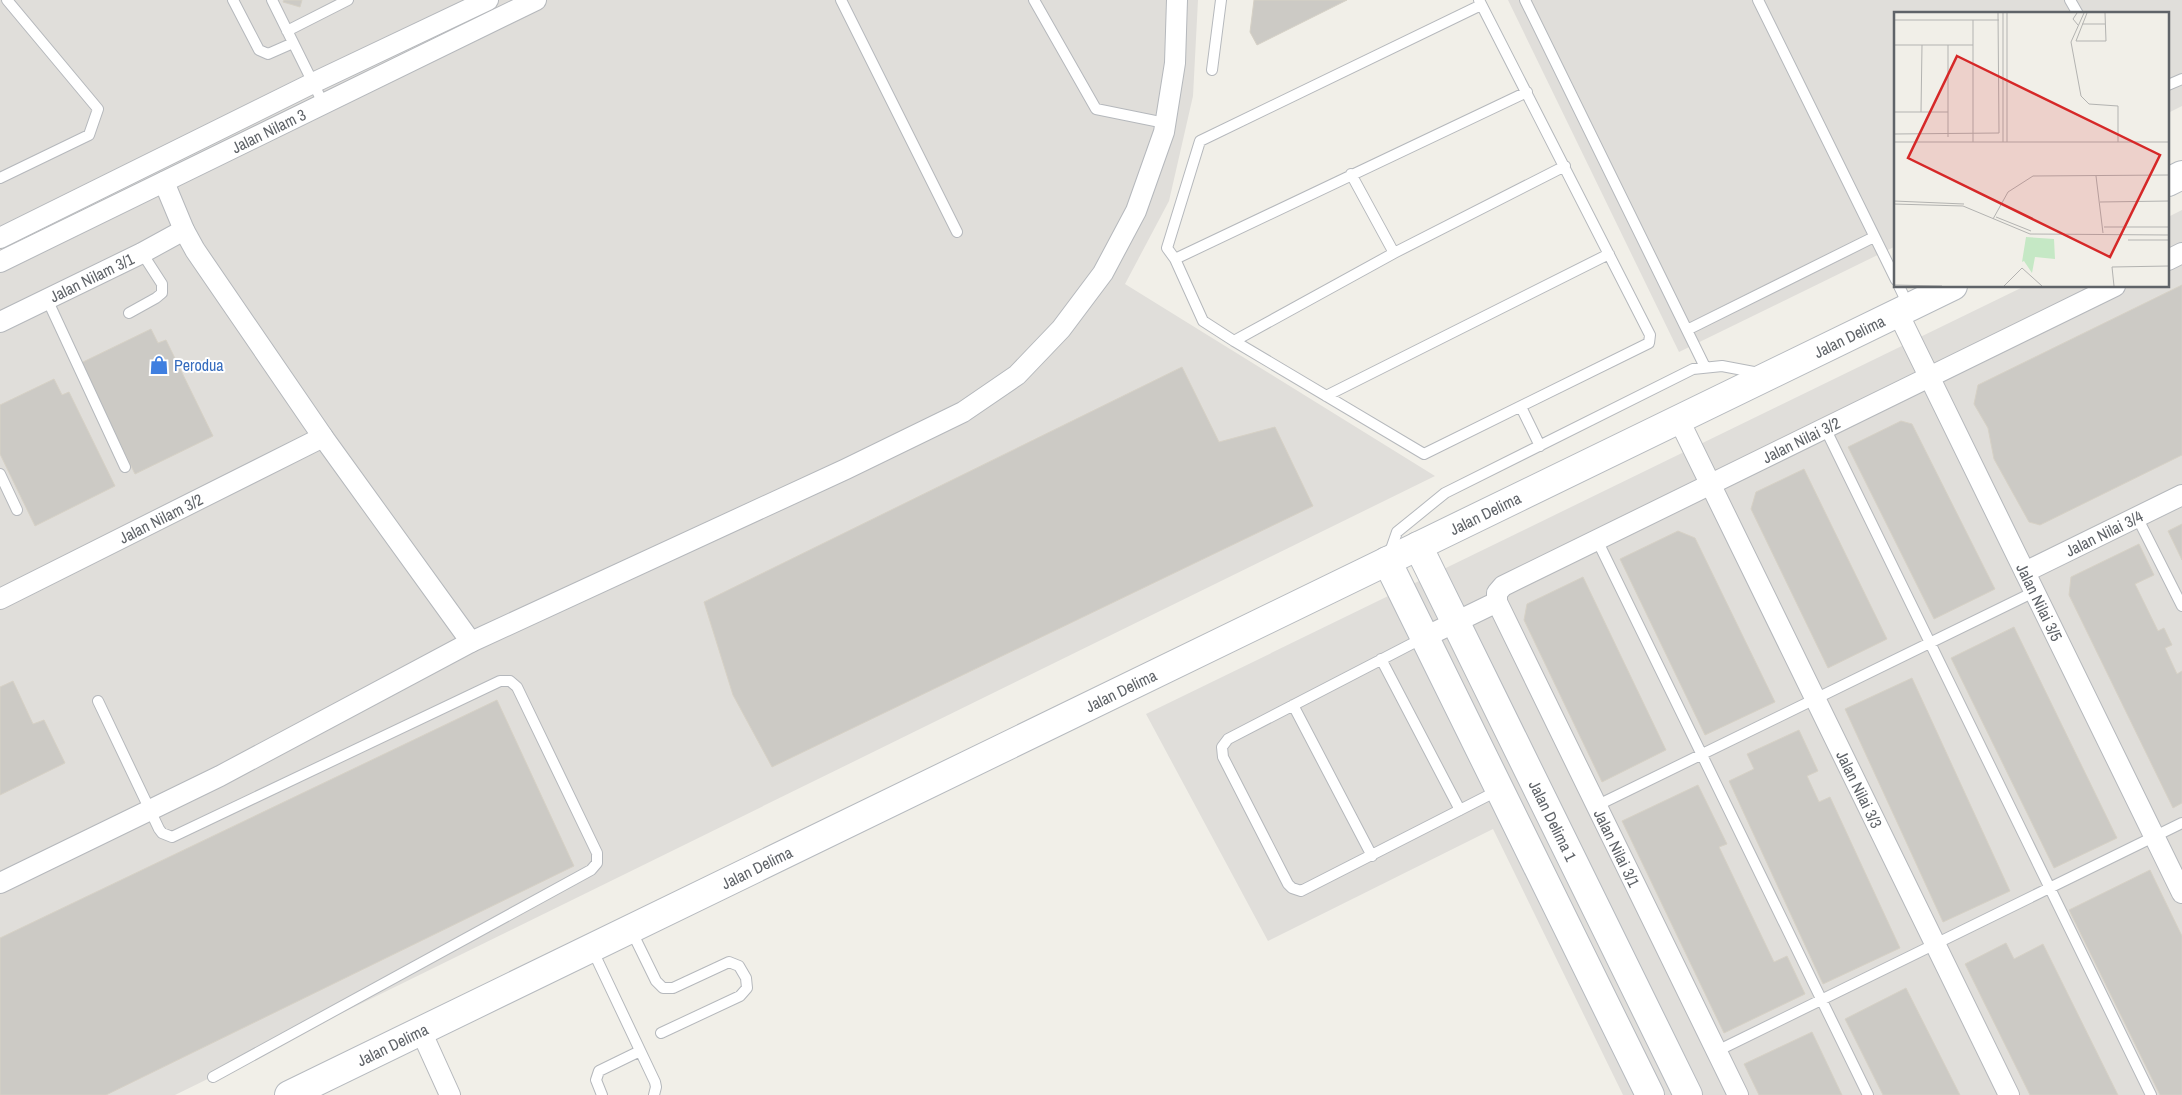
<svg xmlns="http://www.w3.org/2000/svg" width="2182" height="1095" font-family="'Archivo Narrow',sans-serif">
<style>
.industrial{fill:#e0deda}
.building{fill:#cccac5;stroke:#d6d1c6}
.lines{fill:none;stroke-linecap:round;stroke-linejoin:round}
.lane-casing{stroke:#b5b8bc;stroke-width:12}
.street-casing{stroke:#b5b8bc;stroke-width:22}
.secondary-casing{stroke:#b6babf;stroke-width:30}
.lane{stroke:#fff;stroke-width:10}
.street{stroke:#fff;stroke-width:20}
.secondary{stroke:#fff;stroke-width:28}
.labels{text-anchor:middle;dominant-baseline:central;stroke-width:4;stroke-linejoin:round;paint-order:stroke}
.street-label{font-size:16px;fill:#5f6368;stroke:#fff}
.shop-label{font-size:16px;fill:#366cbe;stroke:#fff;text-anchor:start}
.inset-road{fill:none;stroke:#b3b3b1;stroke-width:1}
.view{fill:#d62828;fill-opacity:0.15;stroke:#d62828;stroke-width:2.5}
.inset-edge{fill:none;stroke:#5f6368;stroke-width:2.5}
</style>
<rect width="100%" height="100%" fill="#f1efe8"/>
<path class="industrial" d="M0,0H1198L1193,96L1169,201L1125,284L1435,476L175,1095H0Z
M1508,0H2182V106L2168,113V14H1896V246L1679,352Z
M2182,210V1095H1623L1493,829L1268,941L1146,714L2025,286H2168V217Z"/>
<path class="building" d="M284,0H302L300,7L283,2Z
M1254,0H1347L1257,45L1250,32Z
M2182,285V455L2040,525L2029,522L1994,459L1988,428L1974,404L1978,385Z
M151,329L158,343L166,340L213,436L135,474L81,363Z
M1182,367L1219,442L1275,427L1313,506L772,767L733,695L704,602Z
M54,379L62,395L69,392L115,486L35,526L0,454V405Z
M1901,421L1912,424L1995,589L1934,619L1848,447Z
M1804,469L1887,639L1828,668L1751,509L1756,492Z
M2182,524V560L2168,531Z
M1678,531L1695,538L1775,702L1705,735L1620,559Z
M2139,544L2154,575L2135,584L2158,631L2164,628L2172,645L2165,648L2177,674L2182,671V803L2173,808L2069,595L2071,577Z
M1583,577L1666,750L1602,782L1524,620L1527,604Z
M2014,627L2117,838L2054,868L1951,658Z
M1912,678L2010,891L1943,922L1845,709Z
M13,681L33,724L44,720L65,763L0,795V687Z
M497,700L574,866L106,1095H0V938Z
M1799,730L1818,771L1807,776L1819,802L1830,797L1900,948L1823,984L1729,781L1754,769L1747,754Z
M1698,785L1727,844L1719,847L1774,962L1787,956L1805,994L1724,1033L1622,821Z
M2150,870L2182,936V1095H2160L2069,910Z
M2006,943L2014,959L2043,944L2118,1095H2030L1965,964Z
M1906,988L1960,1095H1883L1845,1019Z
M1812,1032L1842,1095H1759L1744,1064Z"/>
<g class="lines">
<g class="lane-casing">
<path id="lane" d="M233,0L259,50L268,54L293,43
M272,0L323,103
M841,0L957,232
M1034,0L1096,109L1165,123
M1525,0L1705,367
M1758,0L1896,280
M2070,0L2078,14
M1481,5L1200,141L1167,248L1175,259L1203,321L1234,341L1394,253L1565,166
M287,31L348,0
M1212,70L1221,0
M2168,85L2182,79
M1351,174L1394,253
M0,178L89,135L98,109L7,0
M1175,259L1527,92
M1899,286L1909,307
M47,299L125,467
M129,313L156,298L162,293V284L142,253
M1687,330L1874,237
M1234,341L1424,454L1649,343L1650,335L1479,0
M1326,396L1609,254
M1521,407L1540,446
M1825,428L2151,1095
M0,474L17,510
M2137,517L2182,606
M1597,540L1868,1095
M1389,555L1397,532L1445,493L1693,369L1722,366L1759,373
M1423,638L1228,739L1222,747L1223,757L1288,884L1292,888L1301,891L1499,790
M1381,659L1460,810
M98,701L159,829L162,833L172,837L500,681H510L517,687L597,853V863L591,870L213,1077
M1293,705L1372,856
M1596,806L2034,592
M631,930L656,981L663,988H673L729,962L739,966L746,978L747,988L740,996L661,1033
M592,949L655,1082L656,1087L654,1095
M1717,1051L2182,823
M602,1095L596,1080L599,1071L640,1051"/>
</g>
<g class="street-casing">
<g id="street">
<path d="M164,182L184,230L195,250L323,437L471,642"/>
<path d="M0,238L313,83L488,0"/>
<path d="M2168,260L2182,253"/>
<path id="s1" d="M0,262L536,0"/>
<path id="s2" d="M1898,313L2182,893"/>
<path id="s3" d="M0,322L142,253L184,230"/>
<path id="s4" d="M1679,420L2009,1095"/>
<path id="s5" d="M2025,572L2182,495"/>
<path id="s6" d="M0,599L323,437"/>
<path d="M1425,637L1497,602"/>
<path d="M0,883L220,776L471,642L846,469L963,412L1017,375L1061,329L1103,273L1136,211L1164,132L1175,63L1177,0"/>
<path d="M421,1031L450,1095"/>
<path id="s7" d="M1738,1095L1497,602V593L1503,586L2115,286"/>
</g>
</g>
<g class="secondary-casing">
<g id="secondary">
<path d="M2168,182L2182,175"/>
<path id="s8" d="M1418,546L1688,1095"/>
<path d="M1387,561L1650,1095"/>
<path id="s9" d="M289,1095L1953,286"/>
</g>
</g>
<use href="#lane" class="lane"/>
<use href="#street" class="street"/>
<use href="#secondary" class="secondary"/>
</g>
<defs>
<g id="shop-bare" transform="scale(1.5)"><path d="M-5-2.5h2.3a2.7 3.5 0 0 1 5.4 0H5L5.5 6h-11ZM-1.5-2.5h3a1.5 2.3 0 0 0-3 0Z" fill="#3f7fe0" stroke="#fff" stroke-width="2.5" paint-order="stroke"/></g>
</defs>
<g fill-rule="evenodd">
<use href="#shop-bare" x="159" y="365"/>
</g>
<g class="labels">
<g class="street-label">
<text stroke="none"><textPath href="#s1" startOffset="299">Jalan Nilam 3</textPath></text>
<text stroke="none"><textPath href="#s3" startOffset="102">Jalan Nilam 3/1</textPath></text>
<text stroke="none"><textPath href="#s9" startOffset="1735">Jalan Delima</textPath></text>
<text stroke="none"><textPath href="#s7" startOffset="899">Jalan Nilai 3/2</textPath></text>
<text stroke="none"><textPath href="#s9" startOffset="1330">Jalan Delima</textPath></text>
<text stroke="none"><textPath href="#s6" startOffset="180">Jalan Nilam 3/2</textPath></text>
<text stroke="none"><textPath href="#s5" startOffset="88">Jalan Nilai 3/4</textPath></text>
<text stroke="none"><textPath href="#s2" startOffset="322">Jalan Nilai 3/5</textPath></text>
<text stroke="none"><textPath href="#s9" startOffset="925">Jalan Delima</textPath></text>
<text stroke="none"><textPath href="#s4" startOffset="411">Jalan Nilai 3/3</textPath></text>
<text stroke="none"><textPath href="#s8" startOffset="306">Jalan Delima 1</textPath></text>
<text transform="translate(1617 848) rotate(64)">Jalan Nilai 3/1</text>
<text stroke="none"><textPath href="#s9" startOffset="520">Jalan Delima</textPath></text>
<text stroke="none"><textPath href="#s9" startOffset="115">Jalan Delima</textPath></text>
</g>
<g class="shop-label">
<text x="174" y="365">Perodua</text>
</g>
</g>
<g transform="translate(1894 12)">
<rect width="275" height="275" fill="#f1efe8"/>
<path d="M132,225L160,227L161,247L141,245L138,261L130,249L128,250Z" fill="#c5e8c5"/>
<path class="inset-road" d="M104,1L105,121M109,1V130M113,1V130M183,1L179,7L184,13M190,1L177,30L187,84L195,92L224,94V130M193,1L182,29H212L211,1M0,8H105M79,8V130M188,12H211M0,33H79M54,33V125M0,100H54M27,100L28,33M0,122L105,121M0,130H275M202,164L209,221M0,189L70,192M206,190L275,189M0,192L69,194L136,222L275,223M102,205L137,219M99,207L114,180L139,164L275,163M210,215H275M234,228H275M0,273L48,274M110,274L128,256L148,274M220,274L218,255L275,254"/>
<path class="view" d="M63,44L266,143L216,245L14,146Z"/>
<rect width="275" height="275" class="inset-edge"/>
</g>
</svg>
